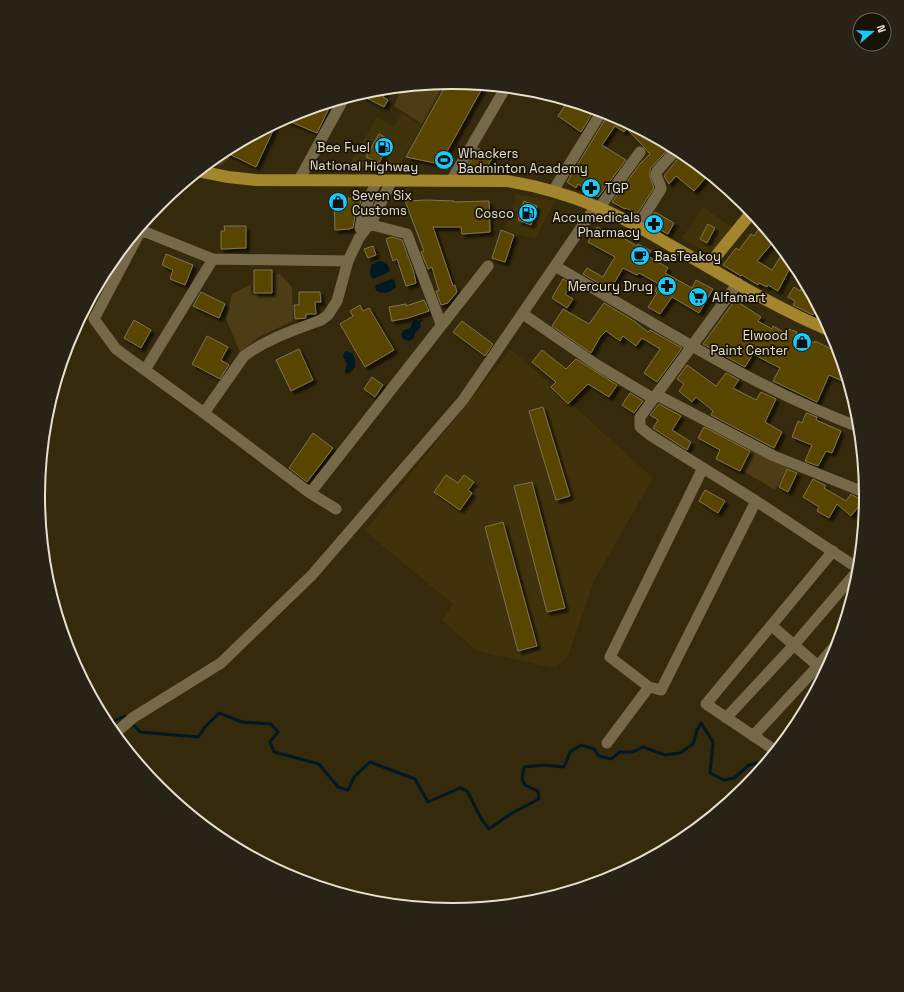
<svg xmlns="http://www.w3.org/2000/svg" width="904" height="992" font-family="'Space Grotesk',sans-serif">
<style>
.built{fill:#40320a}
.green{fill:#4c3d15}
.water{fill:#001923}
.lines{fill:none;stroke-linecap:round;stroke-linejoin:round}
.stream{stroke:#001923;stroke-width:3}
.building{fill:#594403;stroke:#7f7353;filter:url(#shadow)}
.minor{stroke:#76694a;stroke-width:11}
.major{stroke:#a2852d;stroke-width:12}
.labels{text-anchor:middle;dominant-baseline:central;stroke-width:3.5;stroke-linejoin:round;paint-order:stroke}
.poi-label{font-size:13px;fill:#e8e1d0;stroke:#181307;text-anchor:end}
.street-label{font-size:13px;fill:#e8e1d0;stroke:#181307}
.rim{fill:none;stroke:#e8e1d0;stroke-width:2}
</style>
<defs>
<filter id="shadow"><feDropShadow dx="3.5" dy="3.5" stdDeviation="1" flood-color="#0009"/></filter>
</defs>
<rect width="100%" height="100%" fill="#352a0b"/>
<path class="built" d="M402,113L421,125L398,168L348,167L377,117L394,127Z
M516,194L555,201L535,239L505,230Z
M703,207L732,227L716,249L708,254L682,238Z
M511,349L653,478L594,581L568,656L555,668L477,651L442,620L453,604L365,531Z"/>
<path class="green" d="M444,83L422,124L394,106L402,87Z
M221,153L230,157L222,165L205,166Z
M280,274L292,287L293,321L259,337L240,352L226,319L232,294L251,284V295L274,296V275Z
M754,447L788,467L775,490L741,470Z"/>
<path class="water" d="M380,261C386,262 388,264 390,270C387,275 378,276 373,279L371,277L370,272L371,265Z
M392,279L394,280L396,287C391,292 383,295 377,291L375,288L376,285Z
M422,319L423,320L420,323L421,327L415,333L414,338L409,341L403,339L401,335L404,330L410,328L414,320L419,321Z
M346,351L352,353C357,362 357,370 347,374L345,372L347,364L343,356L344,353Z"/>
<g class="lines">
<path class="stream" d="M107,724L125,716L140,732L198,737L205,727L219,713L242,722L271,724L278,732L270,742L274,752L319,764L338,787L348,790L354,777L370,762L415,779L428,802L460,788L467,791L482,820L489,829L512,813L539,799L538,791L525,785L522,779L524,767L544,765L564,767L570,752L581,745L594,749L599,756L611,759L620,752H633L643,747L665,755L680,753L693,744L697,730L701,723L713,742L710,773L724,780L734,778L749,765L758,763L762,768"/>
</g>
<path class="building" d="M452,82L484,85L440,164L406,157L447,83Z
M387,88L383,97L388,100L384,107L359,94L371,90Z
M568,101L595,109L581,132L558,116Z
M332,102L317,133L284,119L294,113Z
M609,113L671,146L650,169V177L654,188L637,214L626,208L625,209L612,202L640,164L650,154L644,147L627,129L624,132L615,126L602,145L626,160L598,197L578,184L576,188L567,182Z
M277,122L256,167L223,151L254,134Z
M379,134L390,140L379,163L366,157Z
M478,148L493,157L483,173L468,166Z
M683,152L709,174L694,191L676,176L669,184L664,176Z
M348,198L362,199L355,215L353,228H350V229L335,230L334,202H349Z
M427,200L454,201V202L489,201L490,232L462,234L461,227H433L453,286L455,285L457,292L448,303L441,305L436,291H439L432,267L428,269L421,252L424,251L405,201Z
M524,201L537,206L531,225L518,220Z
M655,212L674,223L668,234L648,223Z
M708,224L715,228L707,243L700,239Z
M762,224L775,240L757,261L772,270L784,251L793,262L778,291L768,285L767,287L759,283L758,285L742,275L741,276L723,265L736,248L739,250L751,234L754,236Z
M224,226H246V248L221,249V231H225Z
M597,227L614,236L615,233L637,246L638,244L651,251L648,256L668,268L665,273L692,288L696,280L713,289L699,313L672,297L660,314L648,307L657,293L655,291L659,284L639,273L637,275L623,268L610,290L583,274L587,268L603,277L615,257L588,242Z
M501,230L514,235L505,262L492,258Z
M392,237L402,240L414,273L416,283L406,286L397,259L393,261L386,239Z
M373,246L376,255L368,258L364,249Z
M166,254L193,265L185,285L170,279L173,270L162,265Z
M254,270H272V293H254Z
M563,279L572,284L565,294L573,299L567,308L552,298Z
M805,282L818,306L813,315L793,305L795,301L788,297L794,287L800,291Z
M201,292L225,304L219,318L193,306Z
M299,292H320L321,302H315L316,314H306V318L295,319L294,305H299Z
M424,300L429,311L408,318L392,321L389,307L406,304V306Z
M735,300L761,317L758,321L772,329L773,326L787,334L789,329L797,332L796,334L814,343L815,341L839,353L849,384L829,375L817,402L773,381L780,368L753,354L745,367L703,344Z
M604,303L634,321L648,332L650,330L682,348L657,382L644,373L660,349L642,338L636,346L623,336L620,341L606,331L600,337L591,353L552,326L563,309L589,324Z
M360,305L363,311L369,308L394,350L365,367L340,324L353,316L350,311Z
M134,320L151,330L141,348L124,338Z
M462,321L493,344L485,356L453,332Z
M207,336L228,347L221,360L229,365L220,379L192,364Z
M299,349L313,380L291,391L276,360Z
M542,350L566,369L576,359L617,385L609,397L588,384L568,404L551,387L556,382L532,362Z
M687,365L716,386L726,373L739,380L733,388L756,400L761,392L776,399L765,422L782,432L774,448L711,415L713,411L696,397L692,402L679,391L684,384L677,379Z
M372,377L383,385L375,397L364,389Z
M630,393L643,401L634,413L622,405Z
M659,404L681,416L672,430L691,442L687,450L653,428L658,420L650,415Z
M543,407L570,496L556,500L529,411Z
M806,413L817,417L816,420L841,431L832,453L826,451L818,466L805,461L812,445L792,437L798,421L802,423Z
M704,427L750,451L740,471L716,459L720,450L698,438Z
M313,433L333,448L307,482L289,468Z
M787,469L797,473L788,492L779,487Z
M446,475L458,483L464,475L474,482L468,490L472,493L460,510L434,492Z
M813,479L826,486L824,488L846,501L851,494L863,501L851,516L837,504L829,518L817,511L819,507L803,497Z
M532,482L565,608L547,612L514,486Z
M705,490L725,501L718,513L699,501Z
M503,522L537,646L518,651L485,527Z"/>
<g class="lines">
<path class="minor" d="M299,180L344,98
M451,181L506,87
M553,191L602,111
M599,208L640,152
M361,222L407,234L441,324
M637,227L661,189C661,183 654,177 657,171L677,149
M360,228L362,217L376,182
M138,229L213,259L348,261
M141,230L94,319L116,349L204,413L310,493L336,509
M555,266C654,323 752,387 859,427
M738,283L640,417V427L650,435L756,501L859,569
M523,314L597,365L654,399
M145,370L213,259
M657,395L774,456L866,493
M204,413L244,356C267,339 294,330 321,320L328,315L337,301L348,261L359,238L372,221L391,182
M703,468L610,657L649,687L661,690L756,501
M310,493L488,266
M772,626L825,672
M726,718L794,645L859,569
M114,734L134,717L221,663L312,575L463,400L596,206
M753,736L818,666L838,642
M607,743L649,687
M776,751L706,704L833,551"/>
<path class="major" d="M198,171L228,177L256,180L507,181C537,186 566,194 595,206C621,216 646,231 670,245C723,275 775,308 831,331
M708,266L752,212"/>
</g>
<defs>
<g id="fuel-disc" transform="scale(1)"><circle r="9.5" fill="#19cafc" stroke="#181307"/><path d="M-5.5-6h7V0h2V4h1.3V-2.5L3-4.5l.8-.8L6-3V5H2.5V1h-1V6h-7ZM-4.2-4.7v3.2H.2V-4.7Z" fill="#111"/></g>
<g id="stadium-disc" transform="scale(1)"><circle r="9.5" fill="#19cafc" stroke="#181307"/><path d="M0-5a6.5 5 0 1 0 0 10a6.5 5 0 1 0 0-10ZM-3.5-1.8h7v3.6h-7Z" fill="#111"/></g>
<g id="pharmacy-disc" transform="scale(1)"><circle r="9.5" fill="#19cafc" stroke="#181307"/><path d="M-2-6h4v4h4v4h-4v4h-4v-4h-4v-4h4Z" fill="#111"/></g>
<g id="shop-disc" transform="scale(1)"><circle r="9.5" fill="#19cafc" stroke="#181307"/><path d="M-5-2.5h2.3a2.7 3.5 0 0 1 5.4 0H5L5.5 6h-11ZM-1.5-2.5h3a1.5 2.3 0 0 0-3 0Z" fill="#111"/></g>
<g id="cafe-disc" transform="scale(1)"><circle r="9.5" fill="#19cafc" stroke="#181307"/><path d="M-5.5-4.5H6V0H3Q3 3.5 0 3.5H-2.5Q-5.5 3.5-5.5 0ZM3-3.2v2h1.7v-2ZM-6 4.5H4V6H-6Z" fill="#111"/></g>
<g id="supermarket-disc" transform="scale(1)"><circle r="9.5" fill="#19cafc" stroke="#181307"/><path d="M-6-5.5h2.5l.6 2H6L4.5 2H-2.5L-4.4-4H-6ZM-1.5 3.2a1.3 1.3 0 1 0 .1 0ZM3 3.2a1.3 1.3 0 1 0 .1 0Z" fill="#111"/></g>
</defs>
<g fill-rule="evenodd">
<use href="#fuel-disc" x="384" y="147"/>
<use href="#stadium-disc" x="444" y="160"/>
<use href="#pharmacy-disc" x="591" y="188"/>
<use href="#shop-disc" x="338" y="202"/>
<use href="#fuel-disc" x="528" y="213"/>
<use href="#pharmacy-disc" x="654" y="224"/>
<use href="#cafe-disc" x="640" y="256"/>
<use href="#pharmacy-disc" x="667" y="286"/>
<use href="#supermarket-disc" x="698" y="297"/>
<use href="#shop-disc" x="802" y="342"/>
</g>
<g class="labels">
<g class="poi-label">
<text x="370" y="147">Bee Fuel</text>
<text x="458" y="153" text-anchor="start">Whackers<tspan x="458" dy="15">Badminton Academy</tspan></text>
<text x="605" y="188" text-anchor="start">TGP</text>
<text x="352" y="195" text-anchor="start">Seven Six<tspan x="352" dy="15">Customs</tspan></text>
<text x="514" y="213">Cosco</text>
<text x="640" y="217">Accumedicals<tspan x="640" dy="15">Pharmacy</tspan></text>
<text x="654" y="256" text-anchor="start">BasTeakoy</text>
<text x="653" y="286">Mercury Drug</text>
<text x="712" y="297" text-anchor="start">Alfamart</text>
<text x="788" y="335">Elwood<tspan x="788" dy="15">Paint Center</tspan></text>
</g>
<g class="street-label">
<text transform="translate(364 166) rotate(1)">National Highway</text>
</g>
</g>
<path d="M0 0H904V992H0ZM45 496a407 407 0 1 1 814 0a407 407 0 1 1-814 0Z" fill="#292317" fill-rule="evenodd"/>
<path class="rim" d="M45 496a407 407 0 1 1 814 0a407 407 0 1 1-814 0Z"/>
<g transform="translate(872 32) rotate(71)"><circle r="19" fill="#181307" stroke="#6b6557"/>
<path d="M0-3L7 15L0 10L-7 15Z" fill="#19cafc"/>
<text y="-6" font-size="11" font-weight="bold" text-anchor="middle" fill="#e8e1d0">N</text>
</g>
</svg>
